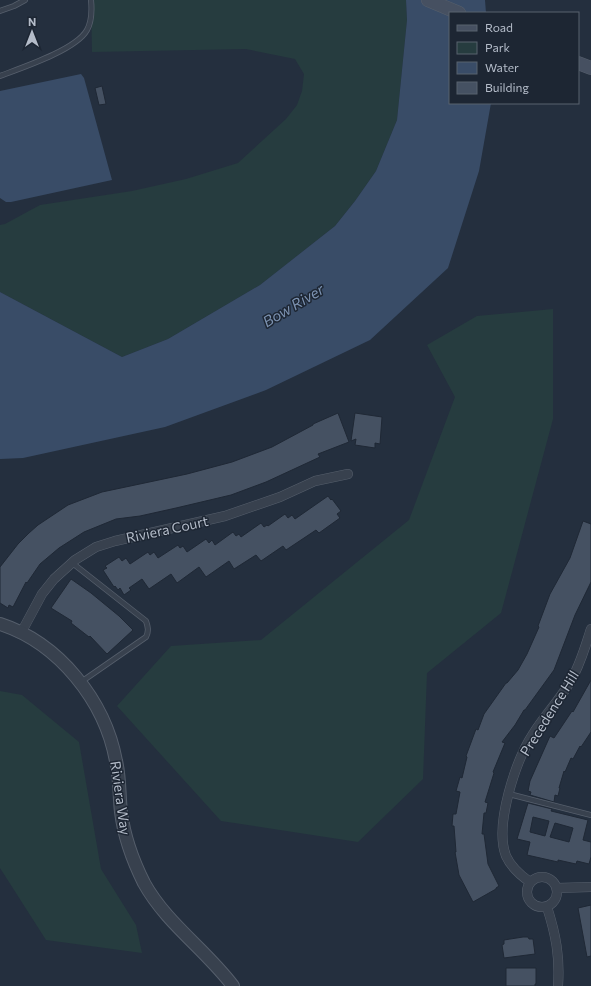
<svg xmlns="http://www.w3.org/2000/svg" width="591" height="986" font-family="Commissioner,sans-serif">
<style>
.green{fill:#263c3f}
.water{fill:#394c67}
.building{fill:#455162;stroke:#1f2835;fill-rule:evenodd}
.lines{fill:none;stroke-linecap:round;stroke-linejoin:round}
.service-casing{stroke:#565f6c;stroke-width:6}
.minor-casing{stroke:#565f6c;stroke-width:10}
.tertiary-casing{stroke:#565f6c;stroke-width:14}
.secondary-casing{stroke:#565f6c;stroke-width:14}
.service{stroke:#38414e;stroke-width:4.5}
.minor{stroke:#38414e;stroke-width:9}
.tertiary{stroke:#38414e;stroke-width:12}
.secondary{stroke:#465061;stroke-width:13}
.labels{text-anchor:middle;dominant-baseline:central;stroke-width:3;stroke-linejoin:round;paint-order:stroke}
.street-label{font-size:14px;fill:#b4bcc9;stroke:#1d2633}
.water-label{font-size:15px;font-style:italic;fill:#7c92b1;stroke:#1d2633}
</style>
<rect width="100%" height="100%" fill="#242f3e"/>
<path class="green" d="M91,0H406L407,20L397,120L376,171L355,201L335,226L260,285L168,339L122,357L0,292V225L5,224L40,205L132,191L186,179L238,163L286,119L297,105L302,91L304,74L295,59L246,49L92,52Z
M553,309V419L501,613L427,673L423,779L358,842L221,821L117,706L171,646L261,640L409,520L455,397L427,345L477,316Z
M0,691L22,695L79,742L101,869L136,925L142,953L46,940L0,868Z"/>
<path class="water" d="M406,0H485L486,13H450V103H491L479,171L448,268L370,340L266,390L165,427L23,458L0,459V292L122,357L168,339L260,285L335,226L355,201L376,171L397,120L407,20Z
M81,74L84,78L112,180L11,202H6L0,198V91Z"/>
<path class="building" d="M102,86L106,104L99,105L95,88Z
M338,413L349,442L318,454L320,457L266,482L231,495L176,508L140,516L116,519L84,532L59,548L40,564L27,583L26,582L13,607L9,605L8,608L0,603V567L18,544L29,533L38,525L68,505L102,492L187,474L232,462L272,447L313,425V424Z
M355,413L382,417L380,444L375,443V448L355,445L356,439L351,441Z
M328,496L331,500L332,499L341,511L337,514L340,518L319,533L316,530L286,550L283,546L261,561L256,555L234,569L229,561L206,577L199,567L177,583L171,574L149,589L142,579L129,588L131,590L124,595L120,588L118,590L115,586L114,587L103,570L107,568L105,566L119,557L122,561L126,558L130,564L148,552L150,555L154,552L158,558L178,545L180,548L183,546L187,552L206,539L209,543L212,540L215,545L233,532L236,536L239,534L241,537L261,523L264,527L267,525L268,526L285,514L288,518L292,515L295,519Z
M583,521L591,524V582L575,615L554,670L525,710H524L515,725L502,742L505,743L493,772L494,773L485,802L488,803L486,813H484L482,834H484L488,864L499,886L496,888V889L473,902L459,875L455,852H456L454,826H452L453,814H456L460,792L456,791L460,777L462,778L467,757L466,756L476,729L478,730L484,714L506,683H507L518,670L527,654L539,627L538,626L550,594L570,558Z
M71,579L91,593L119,616L133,630L107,654L90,636L89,637L71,623L72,621L51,608Z
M591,680V732L581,747L580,746L573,759L571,758L565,772L564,771L559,788H560L558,796L555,795L554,802L530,795L531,792L528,791L530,781L550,736L554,738L572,711L573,712Z
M528,803L552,809L551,811L588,820L583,840L591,842V857L589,864L577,861L576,864L558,860V862L527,855L530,842L517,839ZM533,817L549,821L545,836L530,832ZM555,823L573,828L569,842L550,837Z
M591,905V956L587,957L578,908Z
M523,937H528L529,939H533L535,954L504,958L502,945L504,944V940Z
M506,968H536V984H535V986H506Z"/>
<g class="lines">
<g class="service-casing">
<path id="service" d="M0,11L14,6L25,0
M0,76C21,68 76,50 87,30C92,21 92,10 91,0
M71,562L146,621C148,627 149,631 146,637L81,682
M509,794L591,815"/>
</g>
<g class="minor-casing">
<path id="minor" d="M21,633L42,594L54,579L75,560L96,547L115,541L225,516L280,497L315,481L348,474
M527 892a15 15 0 1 1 30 0a15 15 0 1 1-30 0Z
M530,882C520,875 511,867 506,856C494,825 516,760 533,734C544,716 559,701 570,682C580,666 585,647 591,629
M557,888L591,887
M547,907C556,935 560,957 558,986"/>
</g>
<g class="tertiary-casing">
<path id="tertiary" d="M0,624C59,643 105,701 116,761C120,777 119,795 121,812C124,836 133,861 144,883C166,923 206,950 233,986"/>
</g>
<g class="secondary-casing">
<path id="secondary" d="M428,0L459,13
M578,63L591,68"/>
</g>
<use href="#service" class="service"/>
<use href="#minor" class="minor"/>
<use href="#tertiary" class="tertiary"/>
<use href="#secondary" class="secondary"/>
</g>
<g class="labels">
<g class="street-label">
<text transform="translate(167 529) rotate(-12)">Riviera Court</text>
<text transform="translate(549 713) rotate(-58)">Precedence Hill</text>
<text transform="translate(121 798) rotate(82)">Riviera Way</text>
</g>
<g class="water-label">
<text transform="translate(293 305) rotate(-31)">Bow River</text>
</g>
</g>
<rect x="449" y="12" width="130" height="92" fill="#1d2633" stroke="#59626f"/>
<rect x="457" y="25" width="20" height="6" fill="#465061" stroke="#59626f"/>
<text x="485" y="32" font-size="12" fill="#b4bcc9">Road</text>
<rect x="457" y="42" width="20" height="12" fill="#263c3f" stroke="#59626f"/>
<text x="485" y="52" font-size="12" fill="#b4bcc9">Park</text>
<rect x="457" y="62" width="20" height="12" fill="#394c67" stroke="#59626f"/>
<text x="485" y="72" font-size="12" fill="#b4bcc9">Water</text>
<rect x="457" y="82" width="20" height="12" fill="#455162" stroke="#59626f"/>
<text x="485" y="92" font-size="12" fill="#b4bcc9">Building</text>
<g transform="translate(32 32)" stroke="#1d2633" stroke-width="3" paint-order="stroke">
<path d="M0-3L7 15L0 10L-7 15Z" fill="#b4bcc9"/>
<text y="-6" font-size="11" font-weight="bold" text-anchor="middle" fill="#b4bcc9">N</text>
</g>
</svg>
